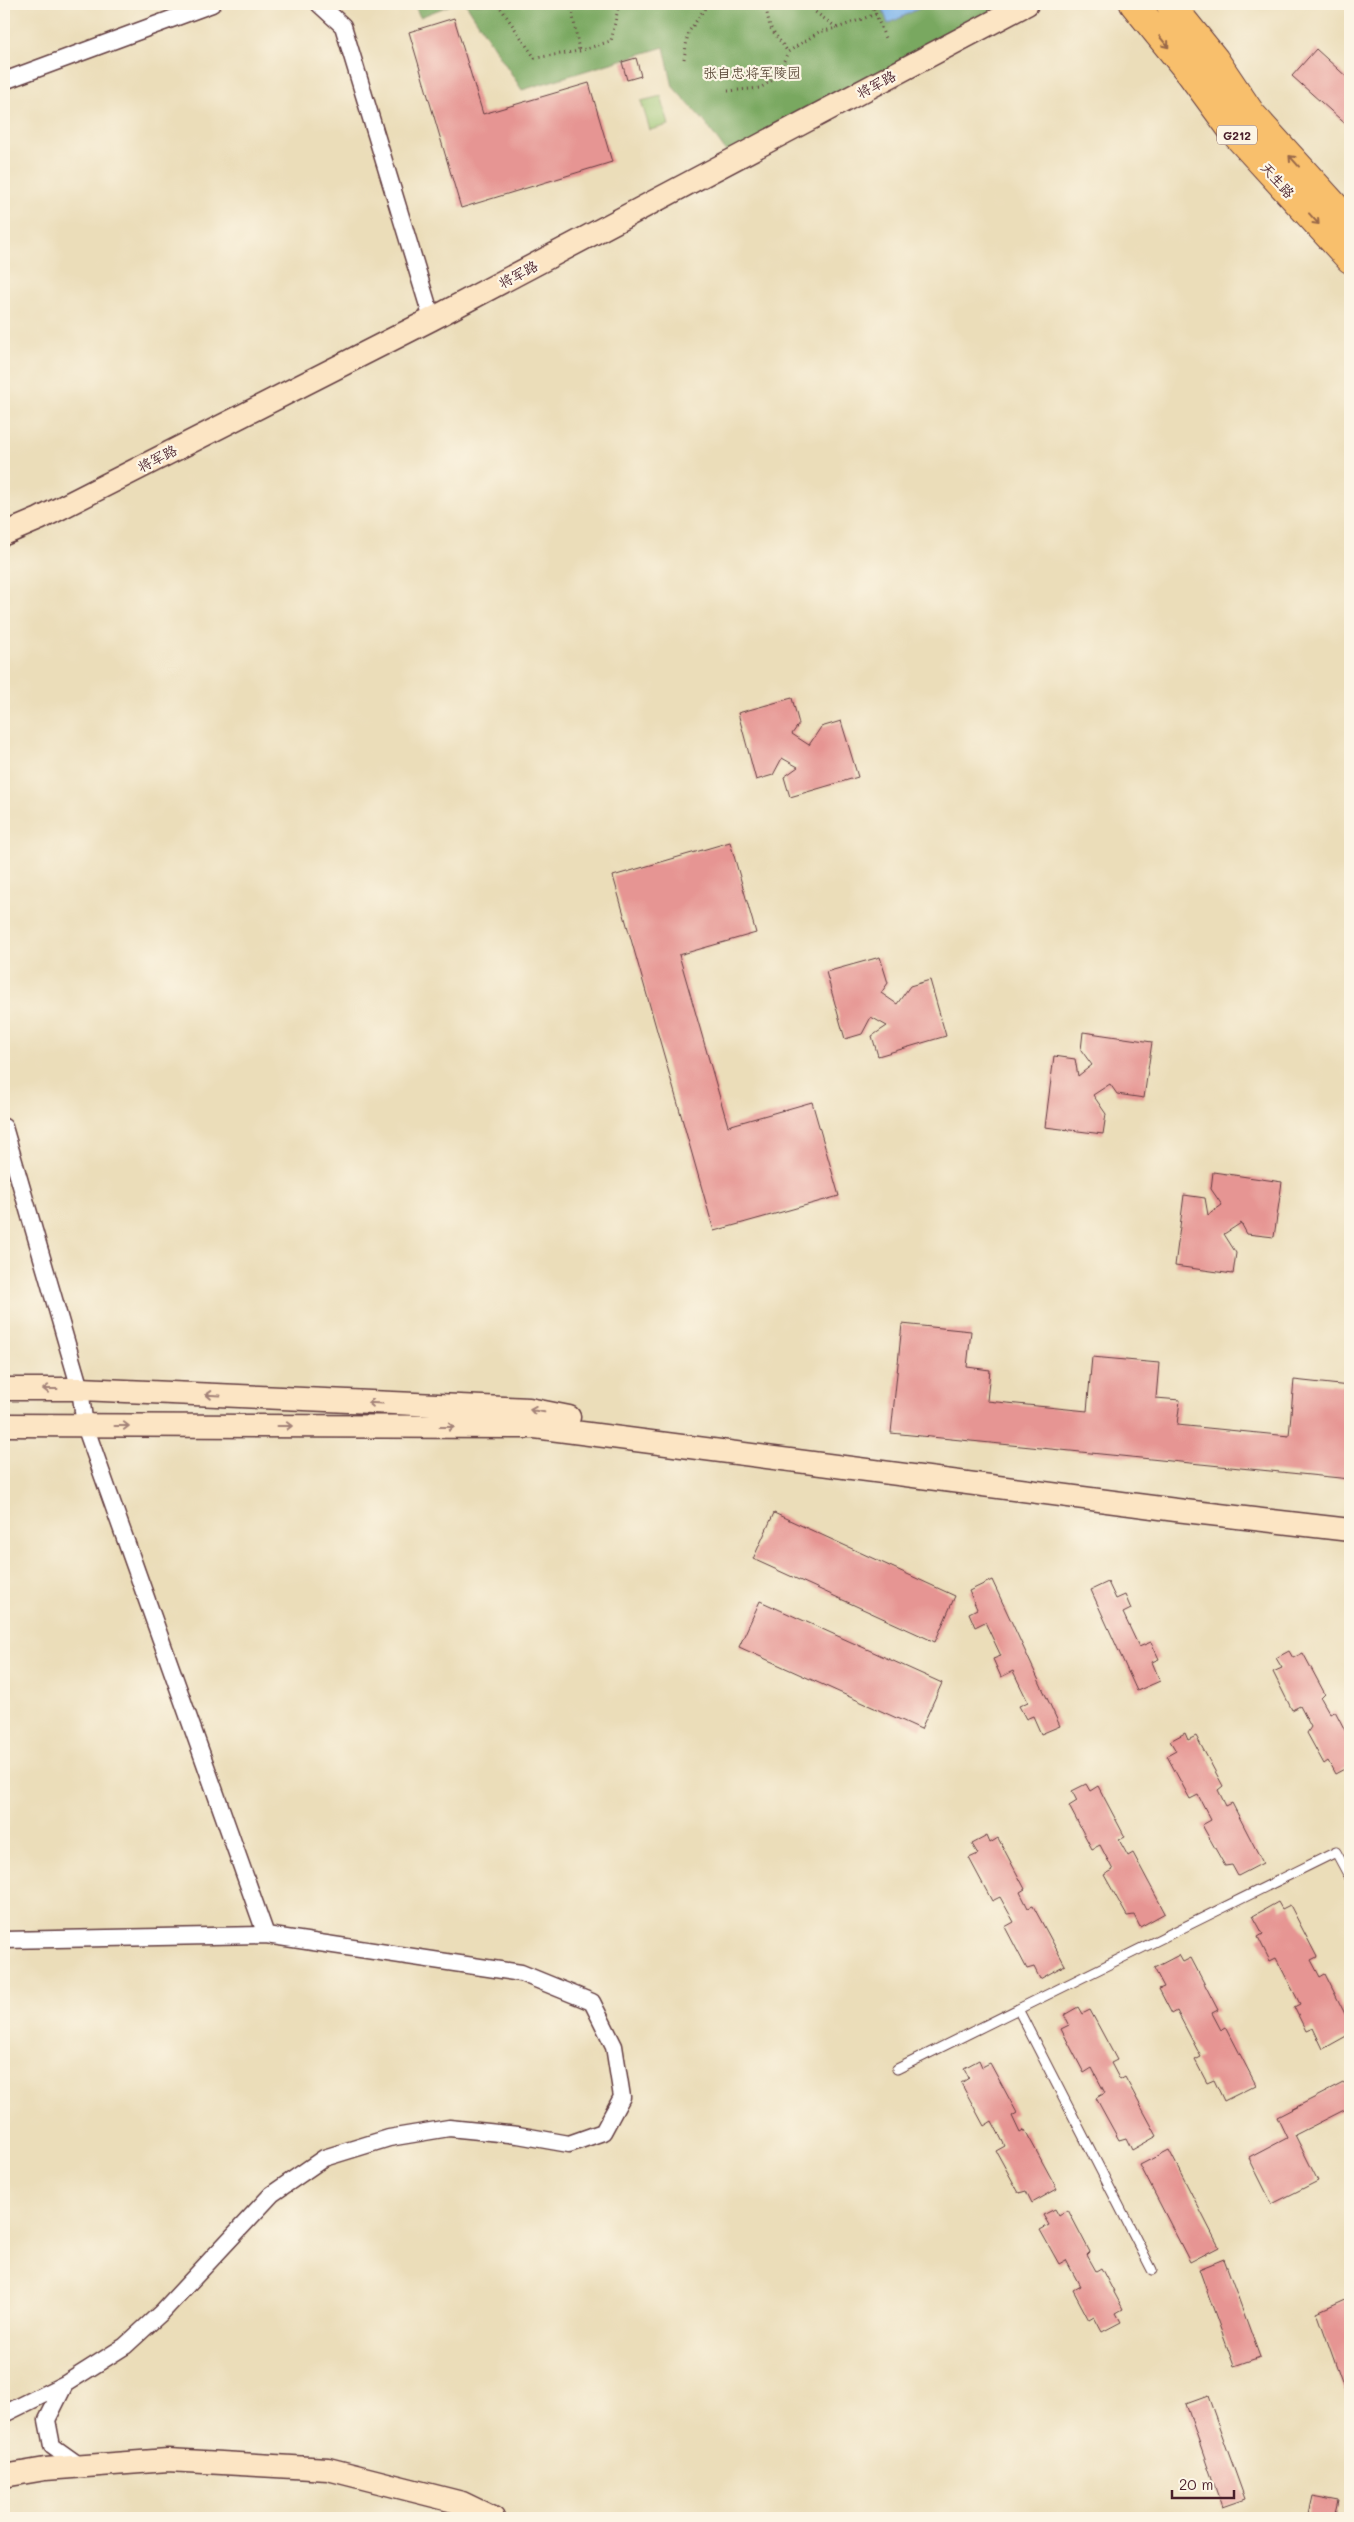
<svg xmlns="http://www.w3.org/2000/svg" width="1354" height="2522" font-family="Mali,'LXGW WenKai TC',sans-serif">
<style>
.green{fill:#97c26e;stroke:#70704c}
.forest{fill:#79a861;stroke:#626446}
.water{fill:#7eb5ed;stroke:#646a8c}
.building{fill:#e69593}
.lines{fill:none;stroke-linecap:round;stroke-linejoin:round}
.lane-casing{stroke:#623c40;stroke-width:11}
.street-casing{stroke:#623c40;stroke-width:19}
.secondary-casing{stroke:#623c40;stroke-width:25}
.highway-casing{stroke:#623c40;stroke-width:30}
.path{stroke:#623c40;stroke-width:3;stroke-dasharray:1 4;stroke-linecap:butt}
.lane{stroke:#fff;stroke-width:9}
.street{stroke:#fff;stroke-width:16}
.secondary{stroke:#fce5c4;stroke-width:22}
.highway{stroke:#f8bf6c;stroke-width:28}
.oneway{stroke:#986748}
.oneway2{stroke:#a38278}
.labels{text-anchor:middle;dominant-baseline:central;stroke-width:4.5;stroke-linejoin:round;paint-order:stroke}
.shield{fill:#fcf5e5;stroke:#7f5f63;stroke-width:1}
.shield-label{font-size:12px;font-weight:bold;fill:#4a1f2b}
.park-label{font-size:14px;fill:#61503f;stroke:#fcf5e5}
.street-label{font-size:14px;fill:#4a1f2b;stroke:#fcf5e5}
</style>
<rect width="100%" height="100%" fill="#fcf5e5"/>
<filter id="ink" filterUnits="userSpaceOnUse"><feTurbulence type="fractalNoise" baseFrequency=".02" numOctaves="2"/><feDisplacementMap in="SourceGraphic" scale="10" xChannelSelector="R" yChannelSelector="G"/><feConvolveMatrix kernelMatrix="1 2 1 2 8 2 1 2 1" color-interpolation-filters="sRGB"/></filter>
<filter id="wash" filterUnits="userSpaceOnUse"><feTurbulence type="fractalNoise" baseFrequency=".0096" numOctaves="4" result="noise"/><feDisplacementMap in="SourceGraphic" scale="20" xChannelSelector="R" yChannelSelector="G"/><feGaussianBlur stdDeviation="1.12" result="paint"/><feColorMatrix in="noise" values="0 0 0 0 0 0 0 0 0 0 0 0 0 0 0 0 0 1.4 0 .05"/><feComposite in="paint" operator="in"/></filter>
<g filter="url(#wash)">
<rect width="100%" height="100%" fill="#ebddb9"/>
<path class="green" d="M661,96L669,125L650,130L641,101Z"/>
<path class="forest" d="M414,4H453L420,17Z
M466,4H1027L732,160L704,121L673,87L664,47L522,90Z"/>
<path class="water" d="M881,4H928L888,24Z"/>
<g id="blocks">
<path class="building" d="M454,18L483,114L589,83L612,162L461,208L409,32Z
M1316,49L1350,80V128L1292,76Z
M636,58L641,76L627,80L622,62Z
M792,698L799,724L792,734L809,745L821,727L841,721L858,777L790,797L784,777L798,767L782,758L773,775L756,780L738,713Z
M730,842L756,933L679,955L728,1126L812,1102L839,1196L714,1231L613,876Z
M880,957L888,983L881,993L897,1004L910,986L930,980L946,1036L878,1056L872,1036L887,1026L871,1017L862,1034L845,1039L826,972Z
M1083,1032L1152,1042L1144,1098L1117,1094L1110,1084L1093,1095L1106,1114L1103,1134L1045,1127L1054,1056L1075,1059L1078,1076L1092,1065L1081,1050Z
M1213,1172L1282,1182L1274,1237L1247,1234L1241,1223L1224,1234L1236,1253L1233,1274L1175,1266L1184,1195L1205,1198L1208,1215L1222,1205L1211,1189Z
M902,1324L971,1331L967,1367L990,1370L987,1401L1087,1411L1092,1357L1159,1363L1156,1398L1180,1400L1177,1425L1289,1436L1294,1380L1349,1386L1346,1420L1350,1421V1479L891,1433Z
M774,1513L955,1596L935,1642L753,1559Z
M992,1580L1060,1726L1041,1734L1033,1716L1026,1719L1019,1706L1028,1702L1013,1671L1001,1677L993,1659L1001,1656L985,1622L975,1627L969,1613L977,1609L969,1591Z
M1108,1582L1116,1599L1125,1595L1131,1609L1123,1613L1139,1647L1151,1642L1159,1659L1152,1662L1160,1681L1137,1691L1091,1590Z
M760,1601L942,1683L921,1729L739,1647Z
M1289,1651L1293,1658L1303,1653L1325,1694L1321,1698L1330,1714L1335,1711L1350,1740V1766L1335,1774L1328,1761L1324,1764L1307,1733L1311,1727L1300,1706L1292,1710L1273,1672L1282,1668L1276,1658Z
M1185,1733L1188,1740L1196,1736L1223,1786L1218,1790L1226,1806L1232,1803L1263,1863L1238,1876L1232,1865L1225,1866L1202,1825L1211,1820L1198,1795L1190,1799L1167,1756L1176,1751L1170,1741Z
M1086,1784L1090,1791L1098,1786L1125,1837L1119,1840L1128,1856L1133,1853L1165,1913L1140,1927L1134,1915L1127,1916L1104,1875L1113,1870L1100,1845L1092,1849L1069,1806L1077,1801L1072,1791Z
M987,1836L990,1843L998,1838L1025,1889L1020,1892L1028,1908L1033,1906L1065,1965L1040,1979L1034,1967L1027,1969L1005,1927L1014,1922L1000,1897L992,1901L969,1858L978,1854L972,1844Z
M1278,1902L1282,1909L1290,1905L1317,1957L1311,1960L1320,1977L1325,1974L1350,2024V2034L1323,2049L1313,2028L1306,2031L1294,2007L1300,2004L1276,1958L1270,1961L1258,1937L1263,1934L1253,1916Z
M1179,1955L1183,1962L1191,1958L1218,2010L1212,2013L1221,2030L1226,2027L1256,2085L1224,2101L1214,2080L1207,2083L1195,2060L1201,2057L1177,2011L1172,2014L1159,1989L1164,1987L1154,1968Z
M1078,2007L1082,2014L1090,2010L1117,2060L1111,2063L1120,2080L1125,2077L1157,2136L1132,2150L1126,2138L1119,2140L1096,2098L1105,2093L1092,2068L1084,2073L1061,2029L1069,2025L1064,2015Z
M979,2060L982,2067L990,2063L1017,2113L1012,2116L1020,2133L1025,2130L1057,2189L1032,2203L1026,2191L1019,2193L996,2151L1005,2146L992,2121L984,2126L961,2083L969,2078L964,2068Z
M1345,2082L1350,2092V2107L1295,2135L1318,2181L1272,2204L1249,2158L1287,2138L1277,2117Z
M1169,2150L1219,2247L1190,2262L1140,2165Z
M1055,2209L1059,2216L1068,2210L1090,2252L1087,2255L1096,2271L1101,2268L1123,2309L1116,2313L1121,2322L1102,2332L1094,2317L1089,2320L1073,2290L1080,2286L1066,2260L1059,2264L1040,2230L1049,2225L1043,2215Z
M1224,2259L1260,2357L1234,2366L1199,2269Z
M1350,2297V2405L1317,2312Z
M1208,2396L1245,2499L1222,2507L1186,2404Z
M1312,2496L1339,2501L1335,2518H1307Z"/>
</g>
</g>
<g filter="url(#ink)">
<use href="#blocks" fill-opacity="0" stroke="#623c40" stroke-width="1"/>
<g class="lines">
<g class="lane-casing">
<path id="lane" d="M1018,2009L1152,2270
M897,2069L1336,1852L1350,1878"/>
</g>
<g class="street-casing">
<path id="street" d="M319,4L343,26L432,319
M4,81L212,4
M4,1127L80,1389L85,1426L266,1935
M4,1940L266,1935L521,1973L592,2002L614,2046L622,2097L603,2132L569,2144L518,2135L449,2128L389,2138L324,2158L272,2194L162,2312L125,2346L65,2384L4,2414
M65,2384L47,2420L52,2446L80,2466"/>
</g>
<g class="secondary-casing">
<path id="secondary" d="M4,534L39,519L432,319L1027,4
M4,1389H80L529,1409L569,1417
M4,1425L535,1427L1176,1510L1350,1530
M4,2476L45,2469L168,2460L328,2469L462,2503L493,2518"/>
</g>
<g class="highway-casing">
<path id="highway" d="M1134,4L1191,74L1233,131L1350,259
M1170,4L1215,60L1252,115L1350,223"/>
</g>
<path class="path" d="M498,4L535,58L579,51L611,41L619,4
M571,4L579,51
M765,4L770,27L788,52
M810,4L814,11L837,28
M872,4L885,38
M684,59L688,33L708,4
M728,91L760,88L776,78L788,52L819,32L837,28L876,14"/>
<use href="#lane" class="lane"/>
<use href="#street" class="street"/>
<use href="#secondary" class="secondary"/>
<use href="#highway" class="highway"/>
</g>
<defs><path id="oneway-shaft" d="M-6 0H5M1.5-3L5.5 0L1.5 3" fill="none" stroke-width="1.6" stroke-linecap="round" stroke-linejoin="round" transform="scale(1.25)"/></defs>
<g class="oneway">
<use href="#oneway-shaft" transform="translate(1164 42) rotate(51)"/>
<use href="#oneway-shaft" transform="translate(1294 161) rotate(-132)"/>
<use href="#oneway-shaft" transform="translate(1314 219) rotate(48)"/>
</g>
<g class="oneway2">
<use href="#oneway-shaft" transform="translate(50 1389) rotate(-180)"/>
<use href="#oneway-shaft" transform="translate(213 1395) rotate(-177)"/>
<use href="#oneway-shaft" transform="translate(375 1403) rotate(-177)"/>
<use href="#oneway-shaft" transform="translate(537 1411) rotate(-170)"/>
<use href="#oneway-shaft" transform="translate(122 1426)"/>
<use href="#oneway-shaft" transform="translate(285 1426)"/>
<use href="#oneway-shaft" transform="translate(447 1427)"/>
</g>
</g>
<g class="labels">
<rect class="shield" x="1217" y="125.5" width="40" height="19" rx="4"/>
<g class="shield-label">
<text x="1237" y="135">G212</text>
</g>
<g class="park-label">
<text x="752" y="72">张自忠将军陵园</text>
</g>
<g class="street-label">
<text transform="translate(876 84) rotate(-28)">将军路</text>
<text transform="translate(1278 180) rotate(48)">天生路</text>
<text transform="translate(518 274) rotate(-28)">将军路</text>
<text transform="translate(157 458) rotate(-27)">将军路</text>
</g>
</g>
<rect width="1354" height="2522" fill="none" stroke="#fcf5e5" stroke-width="20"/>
<path d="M1172 2490v8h62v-8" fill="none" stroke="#4a1f2b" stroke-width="2.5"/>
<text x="1179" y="2490" font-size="15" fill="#4a1f2b" stroke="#fcf5e5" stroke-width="4" paint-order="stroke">20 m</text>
</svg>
